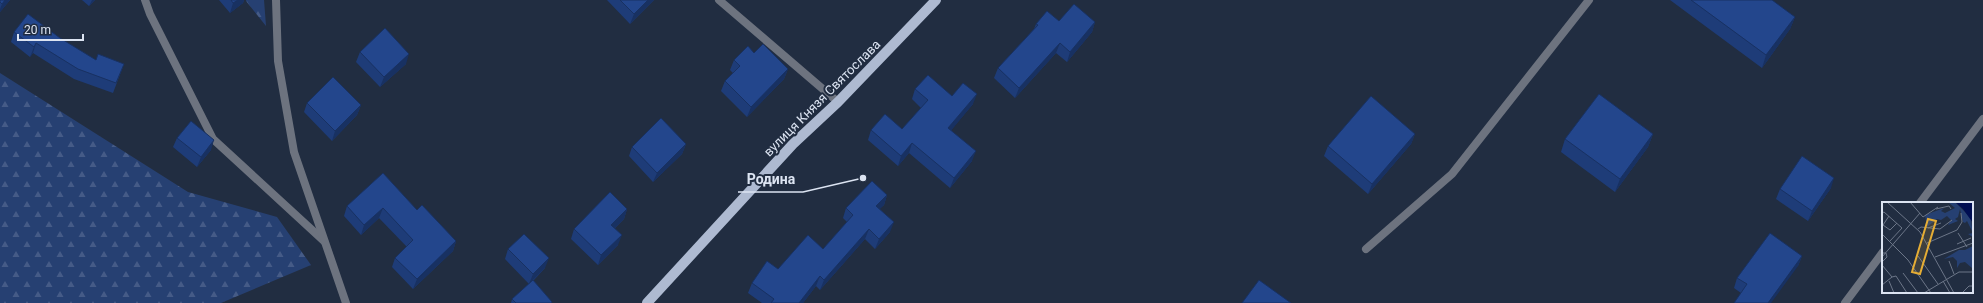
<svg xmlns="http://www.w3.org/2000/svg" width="1983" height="303" font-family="Roboto,sans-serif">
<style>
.forest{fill:url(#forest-firs)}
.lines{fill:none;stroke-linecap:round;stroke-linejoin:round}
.service{stroke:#6d737f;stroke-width:8}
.minor{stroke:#6d737f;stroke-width:8}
.primary{stroke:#aebad1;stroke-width:10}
.wall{fill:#1e3c78}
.shaded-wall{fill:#183162}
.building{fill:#23468c;stroke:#183162}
.labels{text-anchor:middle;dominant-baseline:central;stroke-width:4;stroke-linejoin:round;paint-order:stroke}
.street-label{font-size:13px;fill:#dce4f2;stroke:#212d41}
.inset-road{fill:none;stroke:#6c7688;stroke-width:1}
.view{fill:#e5ad35;fill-opacity:0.15;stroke:#e5ad35;stroke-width:2}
.inset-edge{fill:none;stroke:#dce4f2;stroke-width:2}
.leader{fill:none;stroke:#dce4f2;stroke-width:1.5}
.callout-dot{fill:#dce4f2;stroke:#212d41;stroke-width:1.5}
.callout-label{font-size:14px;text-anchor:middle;font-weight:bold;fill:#dce4f2;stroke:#212d41;stroke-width:4;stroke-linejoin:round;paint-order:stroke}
</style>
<defs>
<pattern id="forest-firs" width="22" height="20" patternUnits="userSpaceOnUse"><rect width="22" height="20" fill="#264072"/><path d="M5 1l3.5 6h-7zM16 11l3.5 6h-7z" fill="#455b87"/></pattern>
</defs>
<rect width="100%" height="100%" fill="#212d41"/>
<path class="forest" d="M246,0H264L266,26L246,1Z
M0,73L188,192L277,217L311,265L221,303H0Z"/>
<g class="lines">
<path class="service" d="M145,0L150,14L213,139L324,241"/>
<path class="minor" d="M276,0L278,61L294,152L346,303
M719,0L838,102
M1920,203L1983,119
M1366,249L1452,174L1589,0
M1845,303L1883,252"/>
<path class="primary" d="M647,303L793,144L838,102L936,0"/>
</g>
<path class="wall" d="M0,0H10L0,12Z
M82,0H95L89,6Z
M219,0H244L243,3L230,13Z
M607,0H654L630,24Z
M1670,0H1772L1795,17L1790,29L1762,68Z
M1059,21L1095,22L1092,32L1067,62L1056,53L1015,98L994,78L998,68L1034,29L1036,24Z
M14,32L96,60L124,64L113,93L74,79L33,53L30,57L11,42Z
M360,52L406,64L380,87L356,62Z
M754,53L788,69L784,79L747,117L721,91L725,81L733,73L730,70L734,60Z
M915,89L952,96L973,104L951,130L972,161L950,188L909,153L898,166L868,140L871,130L902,129L921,108L912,99Z
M307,103L361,105L357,115L332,141L304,112Z
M1415,134L1411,144L1368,194L1324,156L1328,146Z
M1653,134L1648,147L1615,192L1561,152L1565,139Z
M177,138L211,150L197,167L173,147Z
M686,144L682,154L653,182L629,156L632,147Z
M1831,188L1808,221L1776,199L1780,189Z
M887,195L884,205L879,209L890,232L875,249L865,239L820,290L816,286L803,303H762L748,293L752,283L778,269L823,249L847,222L843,218L846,208Z
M347,206L417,210L456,241L453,251L413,289L392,267L395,258L407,247L379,218L361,235L344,216Z
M627,209L624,219L615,228L618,245L598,265L571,239L574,229Z
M508,249L545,268L533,281L552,302V303H511L512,299L529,284L505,259Z
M1802,256L1798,266L1741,293L1734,288L1737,278Z"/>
<path class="shaded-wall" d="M5,0H10L0,12V9L2,4Z
M92,0H95L89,6Z
M238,0H244L243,3L230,13L233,3Z
M648,0H654L630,24L634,14Z
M1795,17L1790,29L1762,68L1766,55Z
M1095,22L1092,32L1067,62L1070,52Z
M36,43L33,53L30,57L34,47Z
M1060,43L1056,53L1015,98L1019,88Z
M409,54L406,64L380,87L384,77Z
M788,69L784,79L747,117L751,107Z
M977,94L973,104L945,138L948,128Z
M361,105L357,115L332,141L335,131Z
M1415,134L1411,144L1368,194L1372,184Z
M1653,134L1648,147L1615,192L1620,179Z
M214,140L211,150L197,167L201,157Z
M912,143L909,153L898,166L901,156Z
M686,144L682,154L653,182L657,173Z
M976,151L972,161L950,188L954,178Z
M1834,178L1831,188L1808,221L1812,211Z
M887,195L884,205L873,216L876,206Z
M383,208L379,218L361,235L364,225Z
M627,209L624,219L608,235L611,225Z
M894,222L890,232L875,249L879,239Z
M869,229L865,239L820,290L824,280Z
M622,235L618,245L598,265L601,255Z
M456,241L453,251L413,289L417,279Z
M1802,256L1798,266L1771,303H1768Z
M549,258L545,268L529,284L533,274Z
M820,276L816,286L803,303H799Z"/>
<path class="building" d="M0,0H5L2,4L0,2Z
M231,0H238L233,3Z
M620,0H648L634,14Z
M1691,0H1772L1795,17L1766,55Z
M1074,4L1095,22L1070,52L1060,43L1019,88L998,68L1038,25L1036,24L1047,11L1059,21Z
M28,14L60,38L96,60L98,54L124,64L116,83L78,69L36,43L34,47L14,32Z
M385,28L409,54L384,77L360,52Z
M763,44L788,69L751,107L725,81L740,66L734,60L748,46L754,53Z
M928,75L952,96L963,83L977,94L948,128L976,151L954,178L912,143L901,156L871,130L885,114L902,129L928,100L915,89Z
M333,77L361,105L335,131L307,103Z
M1599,94L1653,134L1620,179L1565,139Z
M1371,96L1415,134L1372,184L1328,146Z
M661,118L686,144L657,173L632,147Z
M191,121L214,140L201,157L177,138Z
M1802,156L1834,178L1812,211L1780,189Z
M383,173L417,210L422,205L456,241L417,279L395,258L413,240L383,208L364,225L347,206Z
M872,181L887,195L876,206L894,222L879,239L869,229L824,280L820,276L799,303H771L774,299L752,283L767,261L778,269L808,235L823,249L853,215L846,208Z
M610,192L627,209L611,225L622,235L601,255L574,229Z
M1770,233L1802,256L1768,303H1734L1747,284L1737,278Z
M524,234L549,258L533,274L508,249Z
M533,280L552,302L551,303H516L512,299Z
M1259,280L1291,303H1242Z"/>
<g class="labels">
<g class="street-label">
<text transform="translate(822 98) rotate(-45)">вулиця Князя Святослава</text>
</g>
</g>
<g transform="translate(1882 202)">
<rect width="91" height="91" fill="#212d41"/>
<path d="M66,0H73L89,16L91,35L86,32L91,31L85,19L83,21L81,20L78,7L76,15L73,17L76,19L66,23L69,18L65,14L59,18L55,17L45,25L43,13L62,6L59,9L63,11L73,6ZM91,44L90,66L83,60L78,61L75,66V59L71,55L62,57L77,48H83Z" fill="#264072"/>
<path d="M73,0H91V21L81,7Z" fill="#000e52"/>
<path class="inset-road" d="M5,0L38,30L72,91M28,0L41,15L56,5M54,7L67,4L69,7M0,11L2,10L20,26L8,39M7,14L1,23L8,28L15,21M46,26L59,21M36,27L39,25L58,27L70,18M76,31L85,45M0,32L26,58L49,91M45,41L75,28L80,20L79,11M75,42L89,36M0,51H4L5,55L0,60M36,54L56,82M0,55L38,11M53,55L91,41M67,59L72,72M0,63L10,75M21,71L36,91M10,75L14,74L25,91M7,79L12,91M61,79L68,91M0,83L10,75M42,91L77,70H91M80,91L87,84H91"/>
<path class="view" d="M46,17L54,19L38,72L30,70Z"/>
<rect width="91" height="91" class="inset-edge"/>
</g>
<path class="leader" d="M863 178L803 192H738"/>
<circle class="callout-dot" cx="863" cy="178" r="4"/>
<g class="callout-label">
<text x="771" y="184">Родина</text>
</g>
<path d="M18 34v6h65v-6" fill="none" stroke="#dce4f2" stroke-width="2"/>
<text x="24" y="34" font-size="12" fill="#dce4f2" stroke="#212d41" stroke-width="3" paint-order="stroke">20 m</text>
</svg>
